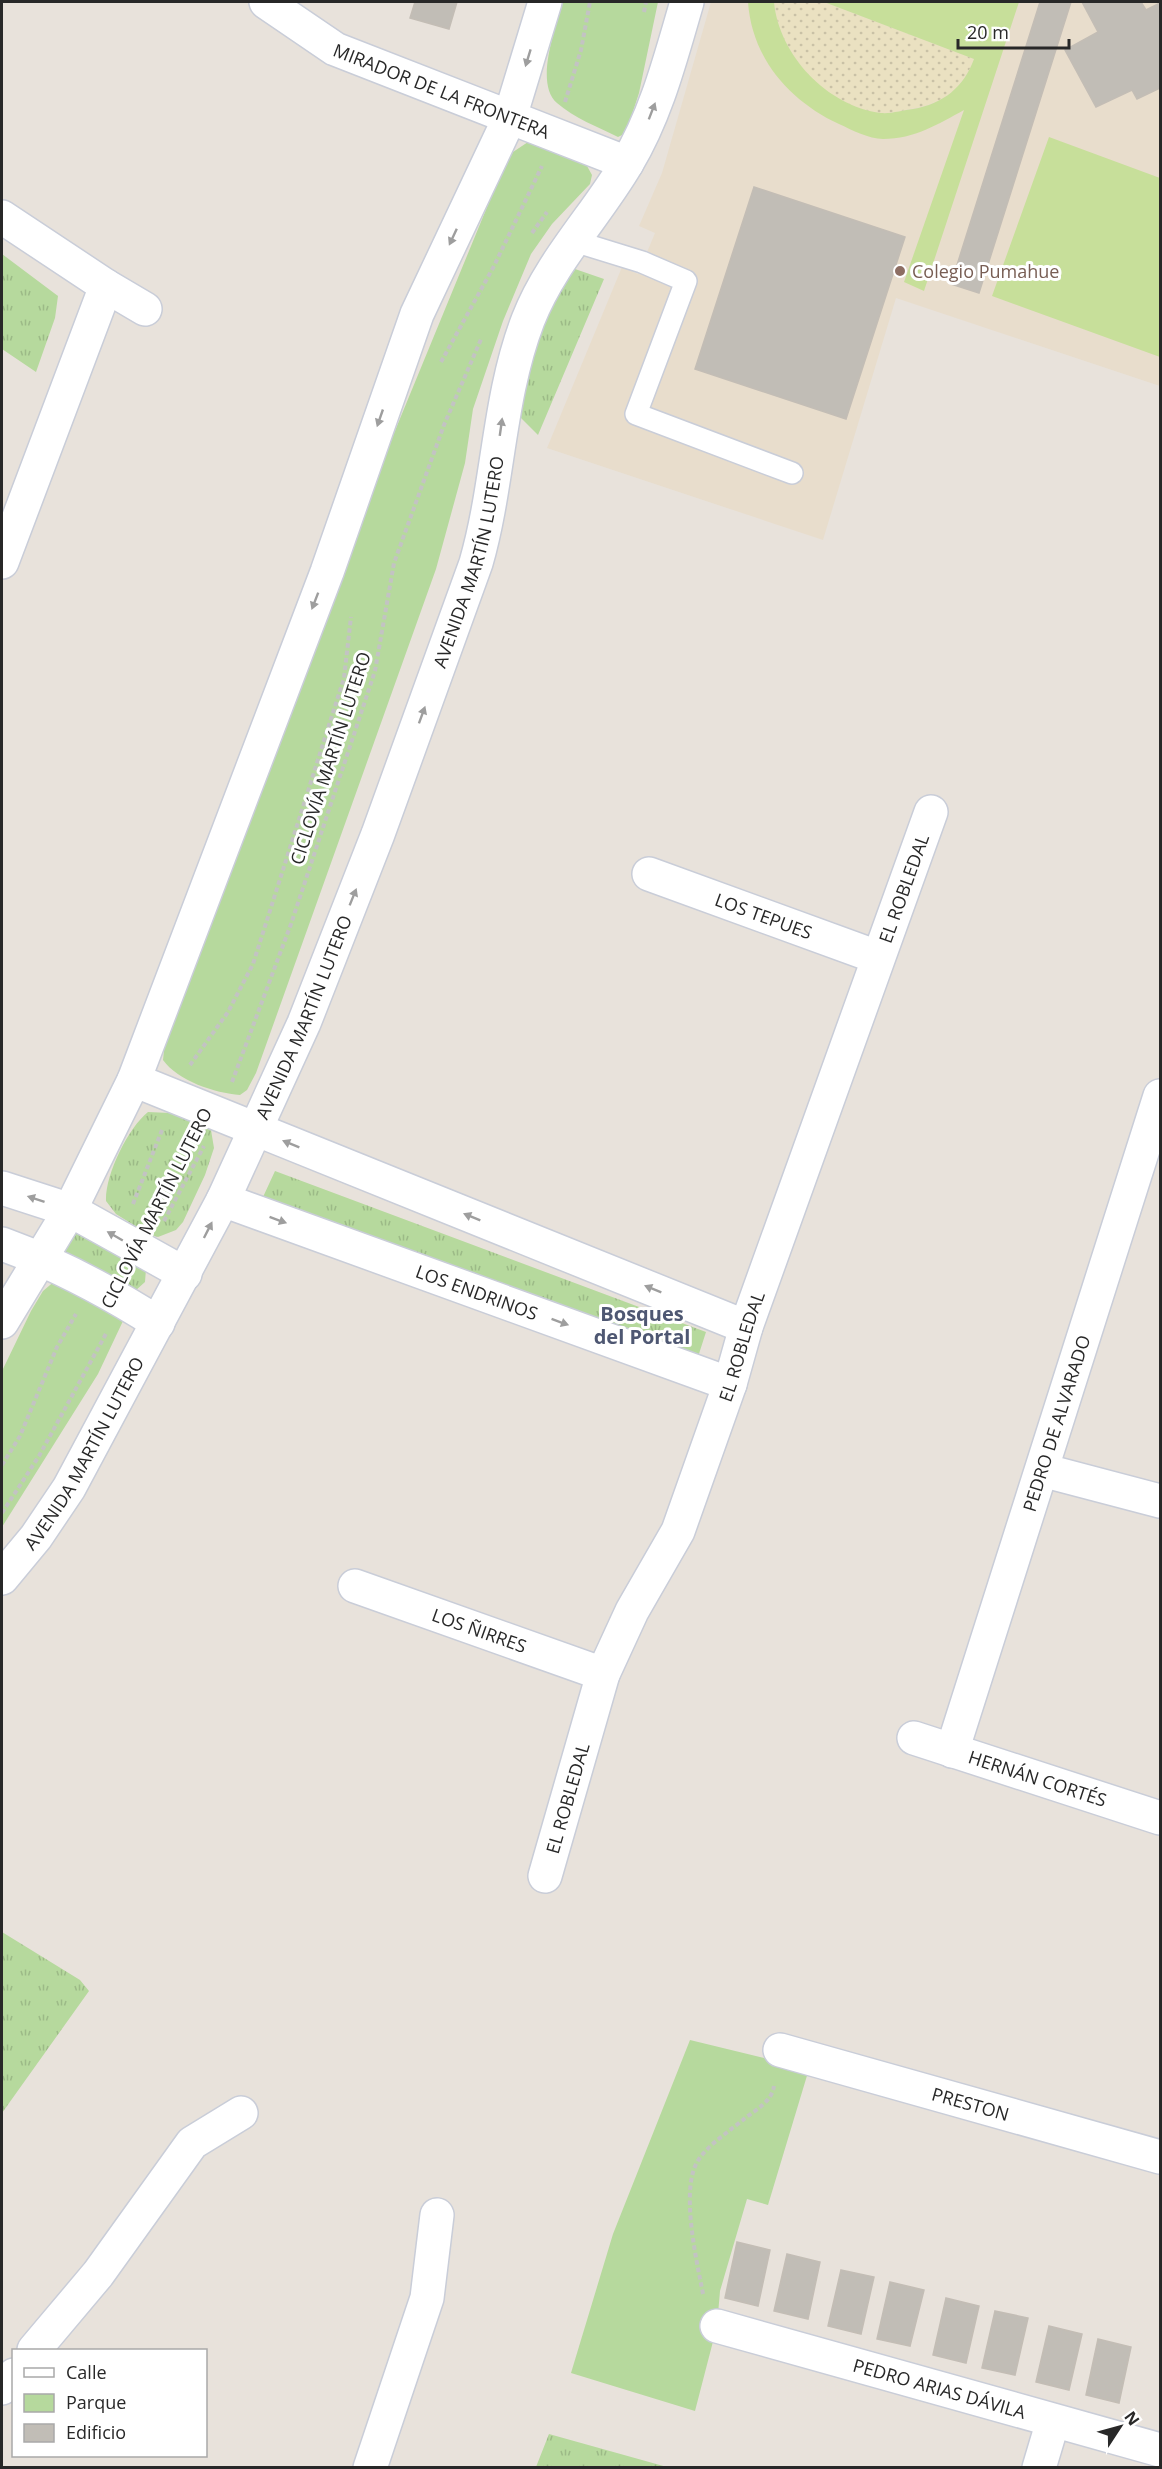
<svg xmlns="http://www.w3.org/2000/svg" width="1162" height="2469" font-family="'Open Sans',sans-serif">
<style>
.education{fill:#e8ddcc}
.grass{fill:url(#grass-tufts)}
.sand{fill:url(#sand-dots)}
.park{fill:#b6d99d}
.pitch{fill:#c7df9a}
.building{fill:#c1bdb6;stroke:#c3bdb5;stroke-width:1.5}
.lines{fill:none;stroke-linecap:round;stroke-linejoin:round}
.service-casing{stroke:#c9cdd8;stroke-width:24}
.minor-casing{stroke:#c9cdd8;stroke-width:36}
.tertiary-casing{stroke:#c9cdd8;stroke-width:36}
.path{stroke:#c3c3c3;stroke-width:4;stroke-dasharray:4.5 3;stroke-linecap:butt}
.service{stroke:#fff;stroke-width:21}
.minor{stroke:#fff;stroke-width:33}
.tertiary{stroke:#fff;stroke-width:33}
.oneway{fill:#9e9e9e}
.education-dot{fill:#8d6e63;stroke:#fff;stroke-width:2}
.labels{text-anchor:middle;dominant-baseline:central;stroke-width:6;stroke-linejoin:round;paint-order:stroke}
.street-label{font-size:18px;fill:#282828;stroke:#fff}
.education-label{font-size:18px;fill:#785e54;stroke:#fff;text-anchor:start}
.neighbourhood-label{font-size:20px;font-weight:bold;fill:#4e5772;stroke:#fff}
</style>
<defs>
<pattern id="grass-tufts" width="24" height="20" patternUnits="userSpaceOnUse" patternTransform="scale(1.5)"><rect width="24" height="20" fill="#b6d99d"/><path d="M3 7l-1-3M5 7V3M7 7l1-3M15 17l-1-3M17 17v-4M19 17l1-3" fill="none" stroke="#9cba87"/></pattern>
<pattern id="sand-dots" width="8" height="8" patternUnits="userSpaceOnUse" patternTransform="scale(1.5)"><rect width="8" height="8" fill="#eae1c1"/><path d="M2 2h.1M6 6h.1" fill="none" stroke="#c9c1a6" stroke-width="1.8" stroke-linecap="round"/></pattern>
</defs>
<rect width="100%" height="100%" fill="#e8e2db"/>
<path class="education" d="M711,2H1160V386L896,298L823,540L547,448L622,267L638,274L655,233L639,226L662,173Z"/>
<path class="grass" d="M2,254L58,296L55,318L36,372L2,349Z
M575,269L604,279L538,435L515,412L546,305Z
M148,1112L170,1113L211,1130L214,1148L205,1175L183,1222L176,1230L158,1237L148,1234L116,1214L106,1201C105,1175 128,1128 148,1112Z
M275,1171L706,1332L697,1360L263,1197Z
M78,1231L146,1269L145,1282L135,1291L66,1253L64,1249L73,1232Z
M2,1932L80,1980L89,1991L2,2113Z
M549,2434L667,2467H536Z"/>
<path class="sand" d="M774,2H824L974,59C962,90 941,105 909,109C900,111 890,114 881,113C827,107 779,55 774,2Z"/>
<path class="park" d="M563,2H658L639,93L626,133L618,137C598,127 574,118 557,103C534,83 556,27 563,2Z
M528,142L587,166L592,175L590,184L552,224L531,254L503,321L473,409L465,463L436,569L256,1073L247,1090L240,1095C215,1093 178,1081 163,1060L165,1041L362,511L499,178L513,152Z
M56,1280L123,1321L98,1374L2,1527V1371L31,1311L43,1291Z
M690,2040L809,2069L768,2205L747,2199L720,2291L717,2326L695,2411L571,2373L613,2234Z"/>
<path class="pitch" d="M748,2H774C779,55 827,106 881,113C891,114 903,110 913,109C943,104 964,87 974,59L824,2H1019L924,291L904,282L964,110C938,124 915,139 883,139C869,139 852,130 839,124C790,101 752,59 748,2Z
M1049,137L1160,178V357L992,296Z"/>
<path class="building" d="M412,2H457L449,29L410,18L415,2Z
M1040,2H1071L979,293L951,284Z
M1082,2H1141L1146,10L1160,3V88L1137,99L1132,90L1096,107L1065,50L1098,32Z
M754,187L905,237L846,419L695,369Z
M737,2242L770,2250L758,2306L725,2298Z
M787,2254L820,2262L808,2319L774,2311Z
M841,2270L874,2277L861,2334L828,2326Z
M890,2282L924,2290L910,2346L877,2339Z
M946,2298L979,2306L966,2363L933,2355Z
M995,2311L1028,2318L1015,2375L982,2368Z
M1049,2326L1082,2334L1069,2390L1036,2382Z
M1098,2339L1131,2347L1119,2403L1086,2395Z"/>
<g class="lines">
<g class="service-casing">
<path id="service" d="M574,241L642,262L686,281L636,414L792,473"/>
</g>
<g class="minor-casing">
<g id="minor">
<path id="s1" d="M266,2L335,49L627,163"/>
<path d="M2,217L106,286L145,309"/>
<path d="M2,562L106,286"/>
<path id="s2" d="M649,874L877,957"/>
<path d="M134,1080L746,1327"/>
<path d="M2,1188L70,1210L185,1274"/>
<path id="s3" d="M223,1200L730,1384"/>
<path d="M2,1244C57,1264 108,1291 158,1323"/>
<path d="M1042,1470L1160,1501"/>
<path id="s4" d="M355,1586L603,1674"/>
<path id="s5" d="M914,1738L1160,1818"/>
<path id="s6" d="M952,1751L1160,1096"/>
<path id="s7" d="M545,1876L603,1674L632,1611L678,1531L730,1384L746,1327L931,812"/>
<path id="s8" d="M780,2050L1160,2157"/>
<path id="s9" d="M717,2326L1160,2450"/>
<path d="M34,2350L98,2274L192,2143L241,2113"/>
<path d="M2,2388L14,2375"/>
<path d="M370,2468L427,2298L437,2215"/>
<path d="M1039,2468L1053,2421"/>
</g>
</g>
<g class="tertiary-casing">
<g id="tertiary">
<path d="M2,1322L70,1210L134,1080L327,572L417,314L510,117L545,2"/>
<path id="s10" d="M2,1578L36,1537L69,1488L223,1200L304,1023L378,834L476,563C499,483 498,398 528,320C551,261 596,216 627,163C657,113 671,56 687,2"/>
</g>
</g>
<path class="path" d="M644,12L646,2
M565,102L581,50L590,2
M532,233L547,212
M441,362L494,266L542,166
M190,1065L228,1012L253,964L344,678L351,617
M232,1082L291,924L375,671L394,563L444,425L482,337
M133,1204L162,1130
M164,1221L204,1146
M2,1465L20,1436L57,1347L76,1314
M2,1513L39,1456L107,1332
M703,2294C697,2262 679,2187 699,2159C710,2143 730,2131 744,2119C756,2109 771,2103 774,2086"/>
<use href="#service" class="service"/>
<use href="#minor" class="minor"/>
<use href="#tertiary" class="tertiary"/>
</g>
<defs><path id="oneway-solid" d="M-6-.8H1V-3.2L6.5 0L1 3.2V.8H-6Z" transform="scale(1.5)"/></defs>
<g class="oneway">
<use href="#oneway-solid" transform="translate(528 58) rotate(107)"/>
<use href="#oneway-solid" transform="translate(652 111) rotate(-69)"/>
<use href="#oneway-solid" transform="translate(453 237) rotate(115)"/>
<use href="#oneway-solid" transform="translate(380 418) rotate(109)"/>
<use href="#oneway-solid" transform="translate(501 427) rotate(-82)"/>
<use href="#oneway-solid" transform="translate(315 601) rotate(111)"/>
<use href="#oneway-solid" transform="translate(422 715) rotate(-70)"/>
<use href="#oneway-solid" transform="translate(353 897) rotate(-68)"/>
<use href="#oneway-solid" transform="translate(291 1144) rotate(-158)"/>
<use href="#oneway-solid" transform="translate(36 1199) rotate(-162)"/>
<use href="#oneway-solid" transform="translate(472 1217) rotate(-158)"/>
<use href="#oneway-solid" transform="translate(278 1220) rotate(20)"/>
<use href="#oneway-solid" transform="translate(208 1230) rotate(-63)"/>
<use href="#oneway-solid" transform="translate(115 1236) rotate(-150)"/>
<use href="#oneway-solid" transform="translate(653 1289) rotate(-158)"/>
<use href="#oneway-solid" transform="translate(560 1322) rotate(20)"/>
</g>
<circle class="education-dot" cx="900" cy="271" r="6"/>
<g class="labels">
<g class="street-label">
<text stroke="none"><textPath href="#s1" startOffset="198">MIRADOR DE LA FRONTERA</textPath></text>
<text stroke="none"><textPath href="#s10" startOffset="1124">AVENIDA MARTÍN LUTERO</textPath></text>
<text transform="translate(330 758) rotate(-72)">CICLOVÍA MARTÍN LUTERO</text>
<text stroke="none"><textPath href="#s7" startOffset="1053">EL ROBLEDAL</textPath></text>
<text stroke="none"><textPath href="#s2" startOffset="122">LOS TEPUES</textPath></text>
<text stroke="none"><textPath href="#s10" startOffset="639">AVENIDA MARTÍN LUTERO</textPath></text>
<text transform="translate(156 1208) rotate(-63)">CICLOVÍA MARTÍN LUTERO</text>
<text stroke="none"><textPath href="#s3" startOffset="270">LOS ENDRINOS</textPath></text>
<text stroke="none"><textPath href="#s7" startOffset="567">EL ROBLEDAL</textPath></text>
<text stroke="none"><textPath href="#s6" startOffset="344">PEDRO DE ALVARADO</textPath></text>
<text stroke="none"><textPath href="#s10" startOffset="150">AVENIDA MARTÍN LUTERO</textPath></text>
<text stroke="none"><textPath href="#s4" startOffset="132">LOS ÑIRRES</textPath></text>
<text stroke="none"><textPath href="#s5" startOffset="130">HERNÁN CORTÉS</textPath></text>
<text stroke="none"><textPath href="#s7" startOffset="81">EL ROBLEDAL</textPath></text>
<text stroke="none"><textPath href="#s8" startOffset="198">PRESTON</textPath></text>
<text stroke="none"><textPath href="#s9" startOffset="231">PEDRO ARIAS DÁVILA</textPath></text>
</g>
<g class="education-label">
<text x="912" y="271">Colegio Pumahue</text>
</g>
<g class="neighbourhood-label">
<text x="642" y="1313">Bosques<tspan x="642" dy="23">del Portal</tspan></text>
</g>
</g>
<rect width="1162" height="2469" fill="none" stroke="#282828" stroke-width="6"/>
<rect x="12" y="2349" width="195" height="108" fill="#ffffff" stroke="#a9a9a9" stroke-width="1.5"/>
<rect x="24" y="2368" width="30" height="9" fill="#ffffff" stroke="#a9a9a9" stroke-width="1.5"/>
<text x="66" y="2379" font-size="18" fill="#282828">Calle</text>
<rect x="24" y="2394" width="30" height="18" fill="#b6d99d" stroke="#a9a9a9" stroke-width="1.5"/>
<text x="66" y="2409" font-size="18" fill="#282828">Parque</text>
<rect x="24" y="2424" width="30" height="18" fill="#c1bdb6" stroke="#a9a9a9" stroke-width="1.5"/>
<text x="66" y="2439" font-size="18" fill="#282828">Edificio</text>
<g transform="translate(1120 2427) rotate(54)" stroke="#ffffff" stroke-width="4.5" paint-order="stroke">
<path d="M0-4.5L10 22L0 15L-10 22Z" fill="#282828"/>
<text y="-9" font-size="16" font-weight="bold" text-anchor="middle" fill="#282828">N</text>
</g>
<path d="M958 39v9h111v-9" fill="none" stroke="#282828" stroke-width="3"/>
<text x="967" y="39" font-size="18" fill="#282828" stroke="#ffffff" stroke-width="4.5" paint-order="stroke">20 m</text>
</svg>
